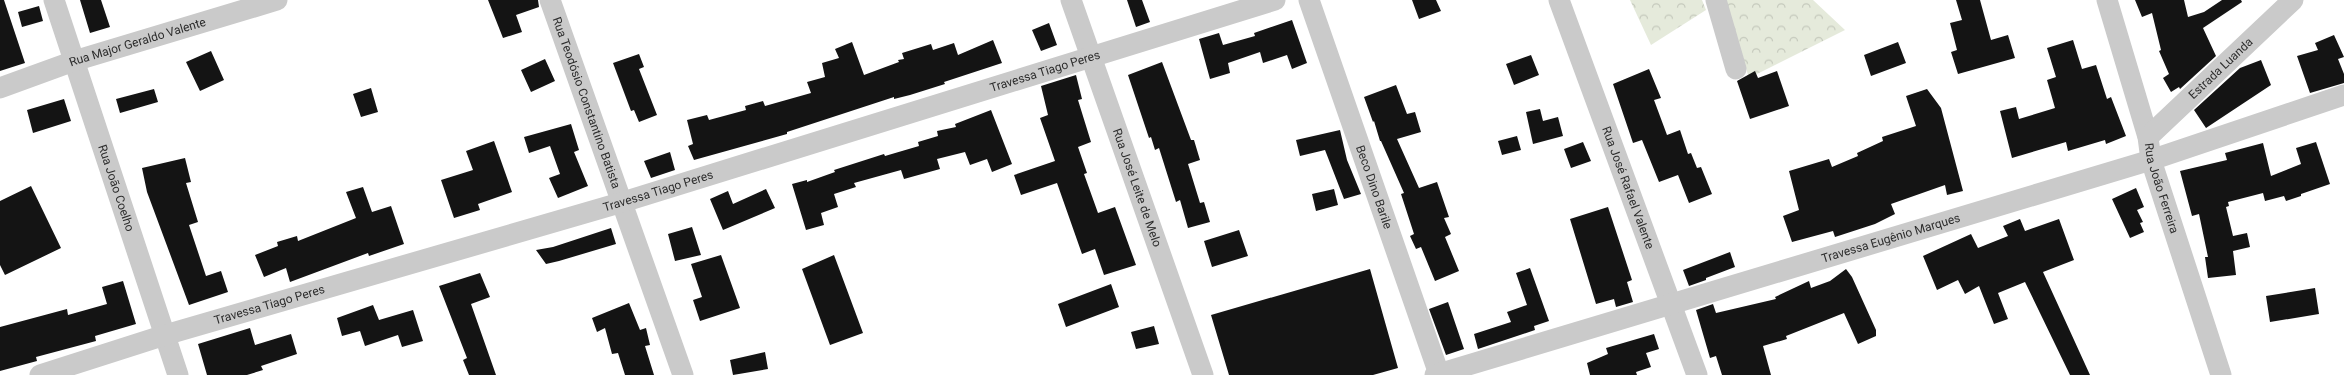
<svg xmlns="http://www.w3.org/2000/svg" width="2344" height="375" font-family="Roboto,sans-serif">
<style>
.forest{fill:url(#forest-crowns)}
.building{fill:#141414}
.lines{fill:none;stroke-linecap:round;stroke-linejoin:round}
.street{stroke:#cacaca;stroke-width:21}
.labels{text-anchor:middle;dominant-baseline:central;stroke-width:5;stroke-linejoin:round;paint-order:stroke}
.street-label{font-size:12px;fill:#2d2d2d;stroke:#fff}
</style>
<defs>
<pattern id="forest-crowns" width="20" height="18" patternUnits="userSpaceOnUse" patternTransform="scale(1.25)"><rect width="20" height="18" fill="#e5eadb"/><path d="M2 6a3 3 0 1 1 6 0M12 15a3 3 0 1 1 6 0" fill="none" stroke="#c5c9bc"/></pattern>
</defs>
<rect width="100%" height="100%" fill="#fff"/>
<path class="forest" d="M1630,0H1702L1706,10L1651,45Z
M1725,0H1813L1845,30L1749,78Z"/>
<path class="building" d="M0,0H4L25,63L0,71Z
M80,0H101L110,27L90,33Z
M488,0H538L539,7L516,15L522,32L503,38Z
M1127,0H1142L1150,22L1136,27Z
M1412,0H1436L1441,11L1419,19Z
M1956,0H1980L1991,40L2008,35L2015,58L1958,74L1951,52L1957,50L1950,23L1962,20Z
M2135,0H2184L2188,17L2204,12L2222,0H2241L2242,2L2203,28L2216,56L2180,89L2179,87L2171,92L2163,78L2169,74L2159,51L2161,50L2152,13L2142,17Z
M39,6L43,21L22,27L18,12Z
M1292,20L1307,63L1292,69L1287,55L1263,63L1260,52L1228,63L1230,73L1210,79L1199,39L1219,33L1223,45L1255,36L1254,33Z
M1049,23L1057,45L1041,51L1032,30Z
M2334,35L2344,57L2338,59L2344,74V83L2310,93L2297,56L2318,50L2315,43Z
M993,40L1002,63L944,82L945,84L910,95L894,99V97L787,132V134L694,160L688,146L693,144L687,120L707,115L709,120L746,110L745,106L763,101L765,106L811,93L807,82L825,77L822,63L839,58L835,49L852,42L864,75L899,62L898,60L904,59L902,53L931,44L933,50L954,43L958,55Z
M2073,40L2082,69L2096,65L2107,99L2111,97L2126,136L2106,144L2105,140L2068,151L2066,142L2012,158L2000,111L2016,107L2019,119L2055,108L2047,80L2056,77L2047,48Z
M1898,42L1906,63L1871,76L1864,55Z
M211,51L224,80L200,91L186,62Z
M639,54L644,67L639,69L657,115L639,122L634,110L631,111L613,63Z
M1531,55L1539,75L1514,85L1506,64Z
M545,59L555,81L531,92L521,70Z
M2261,60L2271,85L2206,128L2194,110L2240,68Z
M1162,62L1191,140H1194L1200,160L1188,164L1200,203L1204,202L1210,222L1188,228L1180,200L1176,202L1159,148L1155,150L1151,137L1149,138L1128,75Z
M1649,69L1661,98L1654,100L1667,135L1680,130L1688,154L1691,153L1697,168L1701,167L1712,194L1689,203L1678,175L1659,182L1642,140L1633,143L1613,84Z
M1755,71L1758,78L1777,71L1789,106L1750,119L1737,81Z
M1076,75L1082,99L1078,100L1091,142L1078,147L1087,173L1084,174L1098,213L1115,207L1136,265L1104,275L1095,249L1082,254L1057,183L1021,195L1014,175L1055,161L1040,118L1048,115L1041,86Z
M1396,85L1407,114L1415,112L1421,132L1397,139L1419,188L1437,182L1449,217L1444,218L1451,234L1445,237L1459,271L1435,281L1421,247L1416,249L1410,236L1414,234L1401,194L1404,193L1381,141H1380L1374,121L1373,122L1364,97Z
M371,88L378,112L361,117L353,94Z
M154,89L158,102L120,113L116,99Z
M1927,89L1941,108L1963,191L1947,195L1945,185L1891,204L1895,214L1875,224L1835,237L1833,231L1792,242L1783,216L1799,210L1789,171L1829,159L1832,167L1858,156L1857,153L1883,141L1882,137L1916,126L1906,96Z
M64,99L71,121L33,133L27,110Z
M1540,109L1543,121L1558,117L1563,136L1533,144L1526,112Z
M991,110L1012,164L992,172L987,159L970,165L965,152L937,159L940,169L904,179L901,170L854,183L856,187L834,194L838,207L821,213L824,225L806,230L792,184L807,180V182L835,172L834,170L884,154L885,156L919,146L918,142L938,136L937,131L956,127L955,124Z
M571,124L579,150L574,152L588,186L558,198L549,178L560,174L550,146L529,153L524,137Z
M1340,130L1347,160L1361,194L1344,199L1325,150L1300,156L1296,140Z
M1517,136L1521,150L1502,155L1498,141Z
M494,141L512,192L478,204L480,210L454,218L441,180L473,170L466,151Z
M1583,142L1591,161L1571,168L1564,149Z
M2316,142L2330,184L2301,194V196L2286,201L2284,196L2265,201L2263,193L2228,202L2229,206L2226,207L2233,236L2247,233L2250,247L2233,251L2236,275L2208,278L2205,257H2208L2199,214L2192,216L2180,171L2227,160L2225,153L2263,143L2271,176L2301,164L2296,148Z
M670,152L675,170L651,178L644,161Z
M185,158L191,182L186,183L198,222L189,225L206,276L221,271L228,292L189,305L147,192L142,168Z
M31,186L61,248L5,275L0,265V201Z
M363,187L372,212L391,206L404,244L369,256L368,253L290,282L286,268L264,277L255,255L278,246L277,242L297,236L298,241L356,218L346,192Z
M2136,188L2144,207L2137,210L2143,222L2140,223L2144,232L2130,238L2112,199Z
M766,189L775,208L723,230L710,199L728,191L733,204Z
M1334,189L1338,205L1316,211L1312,194Z
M1608,207L1632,280L1627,282L1633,302L1616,307L1614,299L1596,304L1570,219Z
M2020,219L2025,231L2059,219L2074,260L2043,272L2090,375H2070L2025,282L1998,293L2008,319L1994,324L1979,286L1965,294L1958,280L1937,290L1923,256L1971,234L1978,248L2008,236L2003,226Z
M692,227L701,255L675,261L668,234Z
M611,228L616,244L559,261L546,264L536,250L553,247Z
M1239,230L1248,256L1212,267L1204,241Z
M1730,252L1735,267L1706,278V280L1689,286L1683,270Z
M721,255L740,308L700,321L693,300L702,297L691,264Z
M834,255L863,333L830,345L802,269Z
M1530,268L1549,321L1534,326L1535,330L1478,349L1474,334L1511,322L1507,312L1527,305L1516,273Z
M1370,269L1398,368L1373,375H1229L1211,315Z
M1846,269L1852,277L1876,330V336L1858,344L1844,313L1786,336L1787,339L1763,346L1771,375H1722L1716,356L1710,358L1696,310L1713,304L1716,313L1776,299L1775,297L1809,281L1811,288L1830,281Z
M480,273L490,297L471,304L496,375H469L463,360L467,358L439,286Z
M123,281L136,324L95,336L96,341L36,357L37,361L0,371V327L67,309L68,315L107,304L102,287Z
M1111,284L1119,307L1066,327L1058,304Z
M2315,288L2319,314L2270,322L2266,296Z
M1448,302L1464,349L1446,355L1429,309Z
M629,303L640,330L646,328L650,345L645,346L654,375H625L618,353L612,354L605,328L597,332L592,318Z
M373,305L379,320L413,310L423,341L402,347L398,335L365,346L360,331L342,336L337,318Z
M1154,326L1159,344L1136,349L1131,332Z
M250,328L255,345L291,334L297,354L261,366L263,370L247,375H207L198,344Z
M1654,334L1659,349L1646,353L1651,367L1636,372L1637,375H1590L1587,363L1608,354L1606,348Z
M765,352L768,369L733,375L730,360Z"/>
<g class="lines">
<g class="street">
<path id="s1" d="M54,0L178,375"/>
<path id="s2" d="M550,0L683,375"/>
<path id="s3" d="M1071,0L1203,375"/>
<path id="s4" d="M1309,0L1439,374"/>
<path id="s5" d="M1559,0L1697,375"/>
<path d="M1716,0L1736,69"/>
<path id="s6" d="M2107,0L2148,137L2151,160L2221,375"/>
<path id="s7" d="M0,88L74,61L277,0"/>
<path id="s8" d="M2148,137L2293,0"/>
<path id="s9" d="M40,375L165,335L623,202L1275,0"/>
<path id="s10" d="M1435,375L2151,160L2344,95"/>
</g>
</g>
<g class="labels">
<g class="street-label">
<text stroke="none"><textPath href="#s7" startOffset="145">Rua Major Geraldo Valente</textPath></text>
<text stroke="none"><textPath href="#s8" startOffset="100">Estrada Luanda</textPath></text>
<text stroke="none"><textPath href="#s9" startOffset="1050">Travessa Tiago Peres</textPath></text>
<text stroke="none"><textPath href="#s2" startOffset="109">Rua Teodósio Constantino Batista</textPath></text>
<text stroke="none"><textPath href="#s3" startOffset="199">Rua José Leite de Melo</textPath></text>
<text stroke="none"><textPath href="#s4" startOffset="198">Beco Dino Barile</textPath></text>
<text stroke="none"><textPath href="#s1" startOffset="198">Rua João Coelho</textPath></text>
<text stroke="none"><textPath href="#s5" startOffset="200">Rua José Rafael Valente</textPath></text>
<text stroke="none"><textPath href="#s6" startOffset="196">Rua João Ferreira</textPath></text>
<text stroke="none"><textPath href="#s9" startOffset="645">Travessa Tiago Peres</textPath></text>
<text stroke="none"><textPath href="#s10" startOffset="476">Travessa Eugênio Marques</textPath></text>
<text stroke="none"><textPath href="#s9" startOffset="240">Travessa Tiago Peres</textPath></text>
</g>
</g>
</svg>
